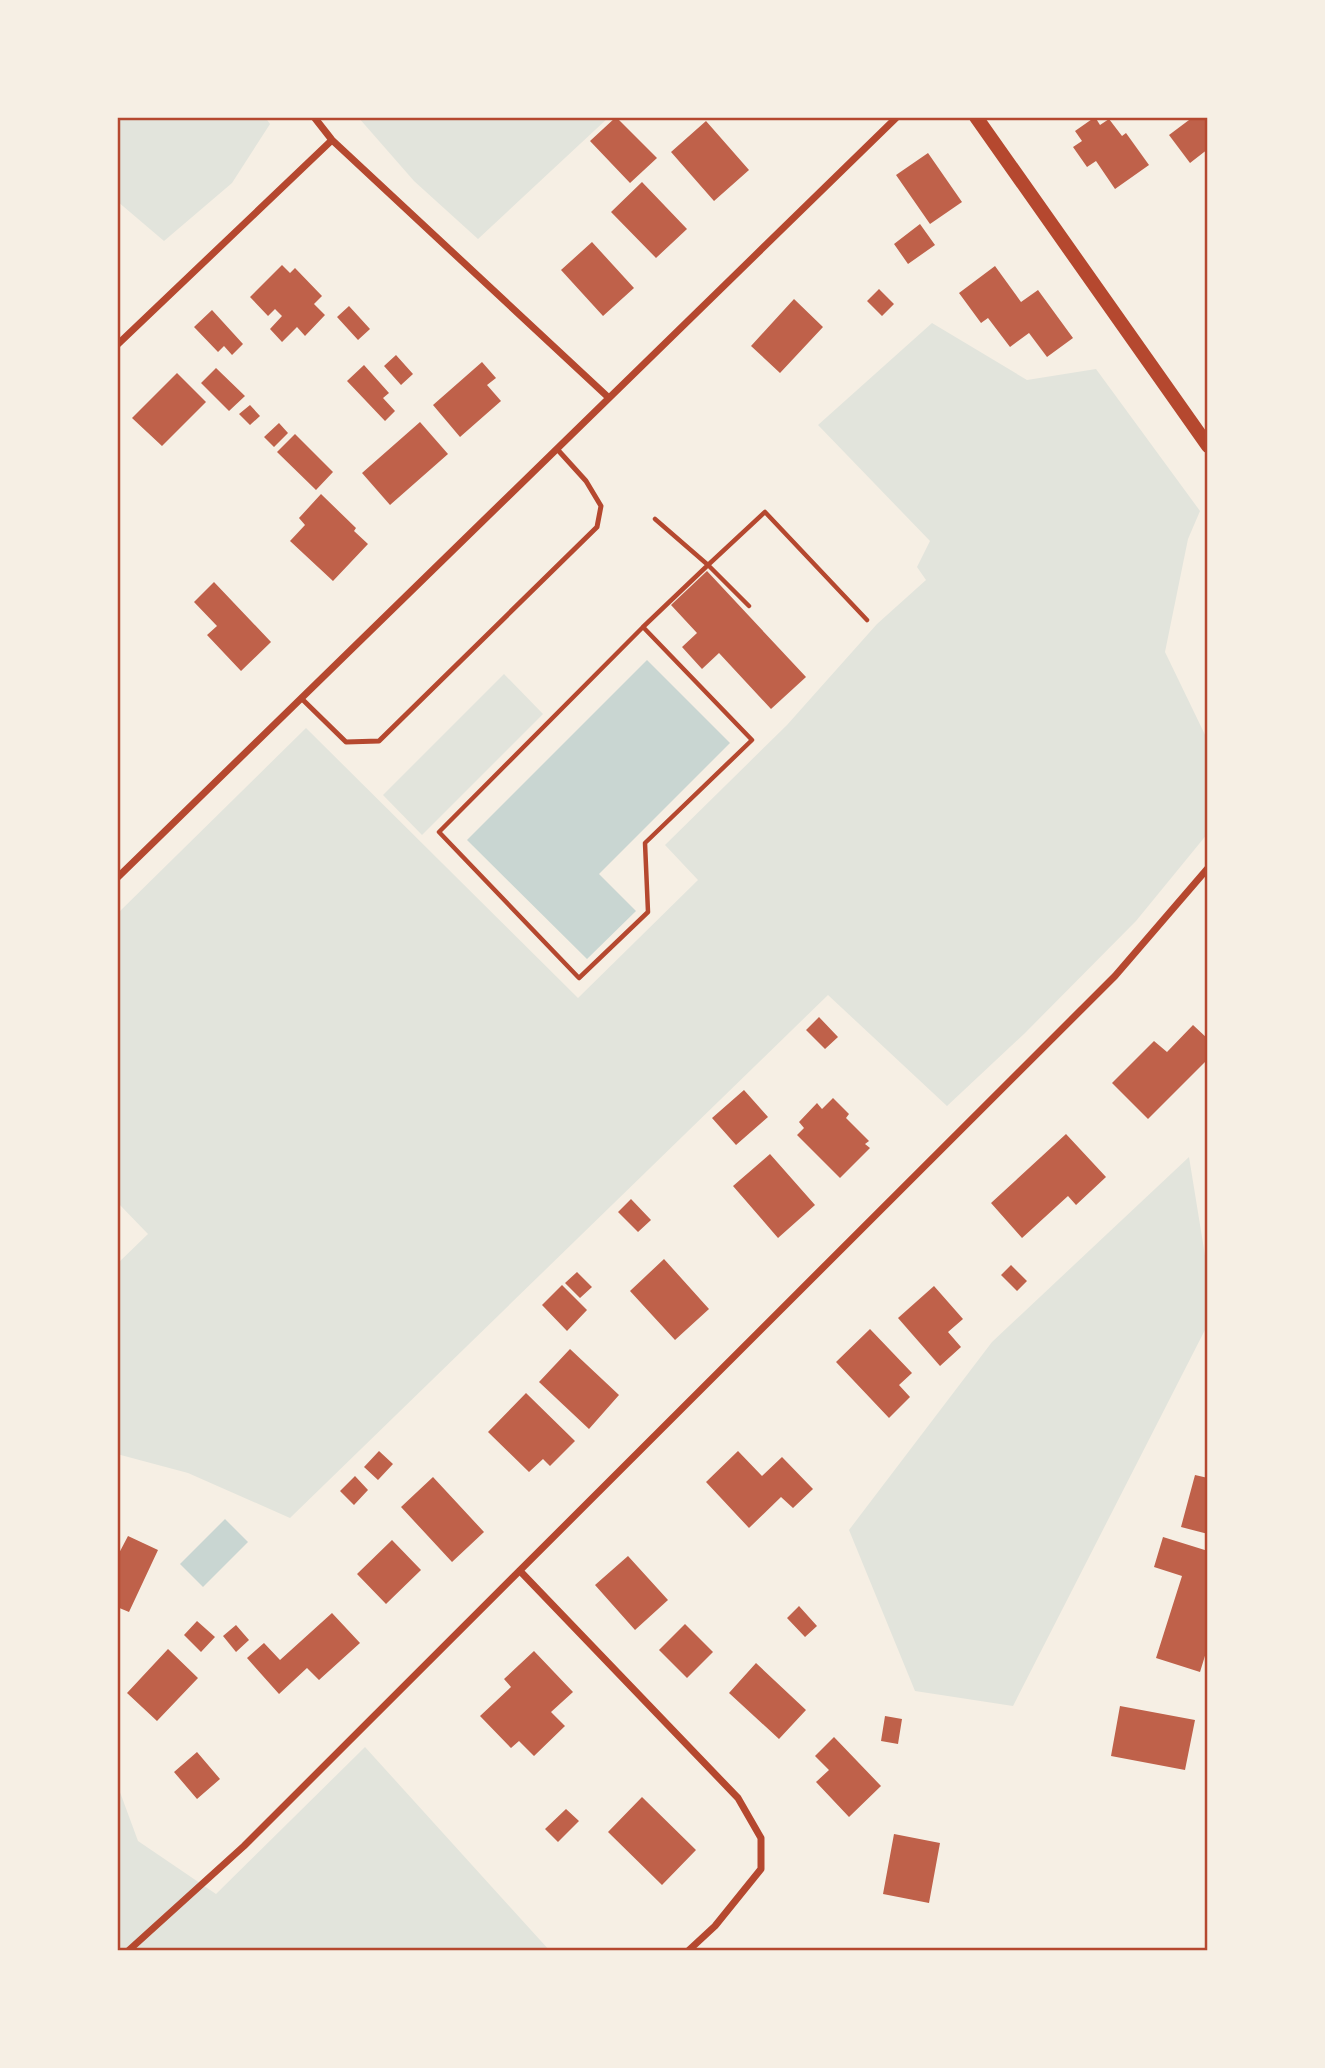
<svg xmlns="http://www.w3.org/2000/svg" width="1325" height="2068" font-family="Signika,sans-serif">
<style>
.green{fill:#e2e4dc}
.water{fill:#c9d6d2}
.building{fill:#bf614a}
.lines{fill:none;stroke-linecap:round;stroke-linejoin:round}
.path{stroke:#b5482f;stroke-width:4.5}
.service{stroke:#b5482f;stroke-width:5}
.minor{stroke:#b5482f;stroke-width:7}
.secondary{stroke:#b5482f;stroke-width:14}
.neatline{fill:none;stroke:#b5482f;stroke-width:2.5}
</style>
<rect width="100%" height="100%" fill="#f6efe4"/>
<path class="green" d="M117,117H265L270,124L232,183L164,241L117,201Z
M358,117H609L478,239L414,181Z
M932,323L1027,380L1096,369L1200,511L1188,539L1165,652L1208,741V833L1136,921L1025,1033L947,1106L828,995L290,1518L188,1473L117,1454V1264L148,1234L117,1202V914L306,728L578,998L698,880L665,845L787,725L877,624L926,580L917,567L930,541L818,425Z
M504,674L543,714L422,835L383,795Z
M1189,1157L1208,1274V1324L1013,1706L915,1691L849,1530L992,1342Z
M365,1747L550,1951H117V1784L138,1841L216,1894Z"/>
<path class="water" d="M647,660L730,743L599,874L636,911L587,959L467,840Z
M225,1519L248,1542L203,1587L180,1564Z"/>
<path class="building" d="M616,117L657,158L630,183L590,141Z
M1095,117L1100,125L1109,119L1122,136L1126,133L1149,165L1115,189L1096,161L1087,167L1073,147L1082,141L1075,131Z
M1193,117H1208V149L1190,163L1169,135Z
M706,121L749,170L714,201L671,152Z
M928,153L962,202L930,224L896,175Z
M642,182L687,229L656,258L611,212Z
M920,224L935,245L908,264L894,244Z
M592,242L634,288L603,316L561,270Z
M282,265L290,273L295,268L322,296L314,304L325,315L305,336L297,327L282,342L270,329L282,316L275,309L268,316L250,297Z
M995,266L1021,302L1038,290L1073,338L1047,357L1029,333L1010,347L988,318L981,323L959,293Z
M879,289L894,304L882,316L867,301Z
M794,299L823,327L780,373L751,346Z
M349,306L370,329L358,340L337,317Z
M212,310L243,344L232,355L224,346L218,352L194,327Z
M396,355L413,374L401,385L384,366Z
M482,362L496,378L487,385L501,401L460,437L433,405Z
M364,365L389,393L383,398L395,411L385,421L347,381Z
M216,368L245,396L229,411L201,383Z
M177,373L206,402L162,446L132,418Z
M250,405L260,416L250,425L239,414Z
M420,422L448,454L390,505L362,473Z
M279,423L288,433L274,447L264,437Z
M295,434L333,472L316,490L277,452Z
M321,494L356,528L354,531L368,544L333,581L290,541L305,525L299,518Z
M707,571L806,677L771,709L719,653L702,669L682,647L697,633L671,605Z
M214,582L271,642L241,671L207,635L217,626L194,602Z
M819,1017L838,1037L825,1049L806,1030Z
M1193,1025L1208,1039V1059L1148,1119L1112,1083L1154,1041L1167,1052Z
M744,1090L768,1117L736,1145L712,1118Z
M833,1098L849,1114L846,1118L869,1141L865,1144L870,1148L840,1178L797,1135L804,1128L799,1122L817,1103L822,1109Z
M1066,1134L1106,1177L1076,1205L1068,1196L1022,1238L991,1203Z
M770,1154L815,1205L778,1238L733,1186Z
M631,1199L651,1220L638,1232L618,1212Z
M664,1259L709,1309L675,1340L630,1291Z
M1011,1265L1027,1281L1017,1291L1001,1275Z
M577,1272L592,1287L580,1298L565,1283Z
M562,1285L587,1310L567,1331L542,1305Z
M934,1286L963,1319L948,1332L961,1347L940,1366L898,1318Z
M870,1329L912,1373L899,1385L910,1397L889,1418L836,1362Z
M570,1349L619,1395L589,1429L539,1382Z
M526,1393L575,1441L550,1466L543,1459L529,1472L488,1432Z
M379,1451L393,1464L378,1480L364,1467Z
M738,1451L762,1476L782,1457L813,1489L793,1508L781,1497L749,1528L706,1482Z
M1195,1475L1208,1478V1534L1181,1527Z
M355,1476L368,1490L354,1505L340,1491Z
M433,1477L484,1532L452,1562L401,1507Z
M128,1536L158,1550L129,1612L117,1607V1557Z
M1163,1537L1208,1551V1646L1200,1672L1156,1658L1182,1576L1154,1567Z
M392,1540L421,1570L386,1604L357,1574Z
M628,1556L668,1600L635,1630L595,1585Z
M799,1606L817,1626L805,1637L787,1618Z
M332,1613L360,1643L319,1680L307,1668L279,1694L247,1658L264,1643L280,1660Z
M197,1621L215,1637L201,1652L184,1635Z
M685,1624L713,1652L687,1678L659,1650Z
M236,1625L249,1640L236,1652L223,1636Z
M168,1649L198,1678L157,1721L127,1693Z
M534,1651L573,1692L551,1712L565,1726L534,1756L519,1741L511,1748L480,1716L511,1687L504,1679Z
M756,1663L806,1710L779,1739L729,1693Z
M1120,1706L1195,1720L1185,1770L1111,1756Z
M885,1716L902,1719L898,1744L881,1741Z
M834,1737L881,1786L849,1817L816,1782L829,1770L815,1756Z
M197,1752L220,1779L197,1799L174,1772Z
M642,1797L696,1850L662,1885L608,1832Z
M566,1809L579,1821L558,1842L545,1829Z
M894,1834L940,1843L929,1903L883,1894Z"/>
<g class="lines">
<path class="path" d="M749,606L708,565L765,512L867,620
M643,627L752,740L645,843L648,912L579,978L439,832Z
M643,627L708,565L655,519"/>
<path class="service" d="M301,698L346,742L379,741L597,527L601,506L586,481L557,449"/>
<path class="minor" d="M314,117L332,140L609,398
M117,345L332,140
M117,878L897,117
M520,1571L738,1798L761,1838V1869L715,1926L688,1951
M128,1951L244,1846L1115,976L1208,868"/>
<path class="secondary" d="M976,117L1208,446"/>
</g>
<rect width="1325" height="2068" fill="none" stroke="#f6efe4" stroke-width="238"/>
<rect x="119" y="119" width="1087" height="1830" class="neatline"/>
</svg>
